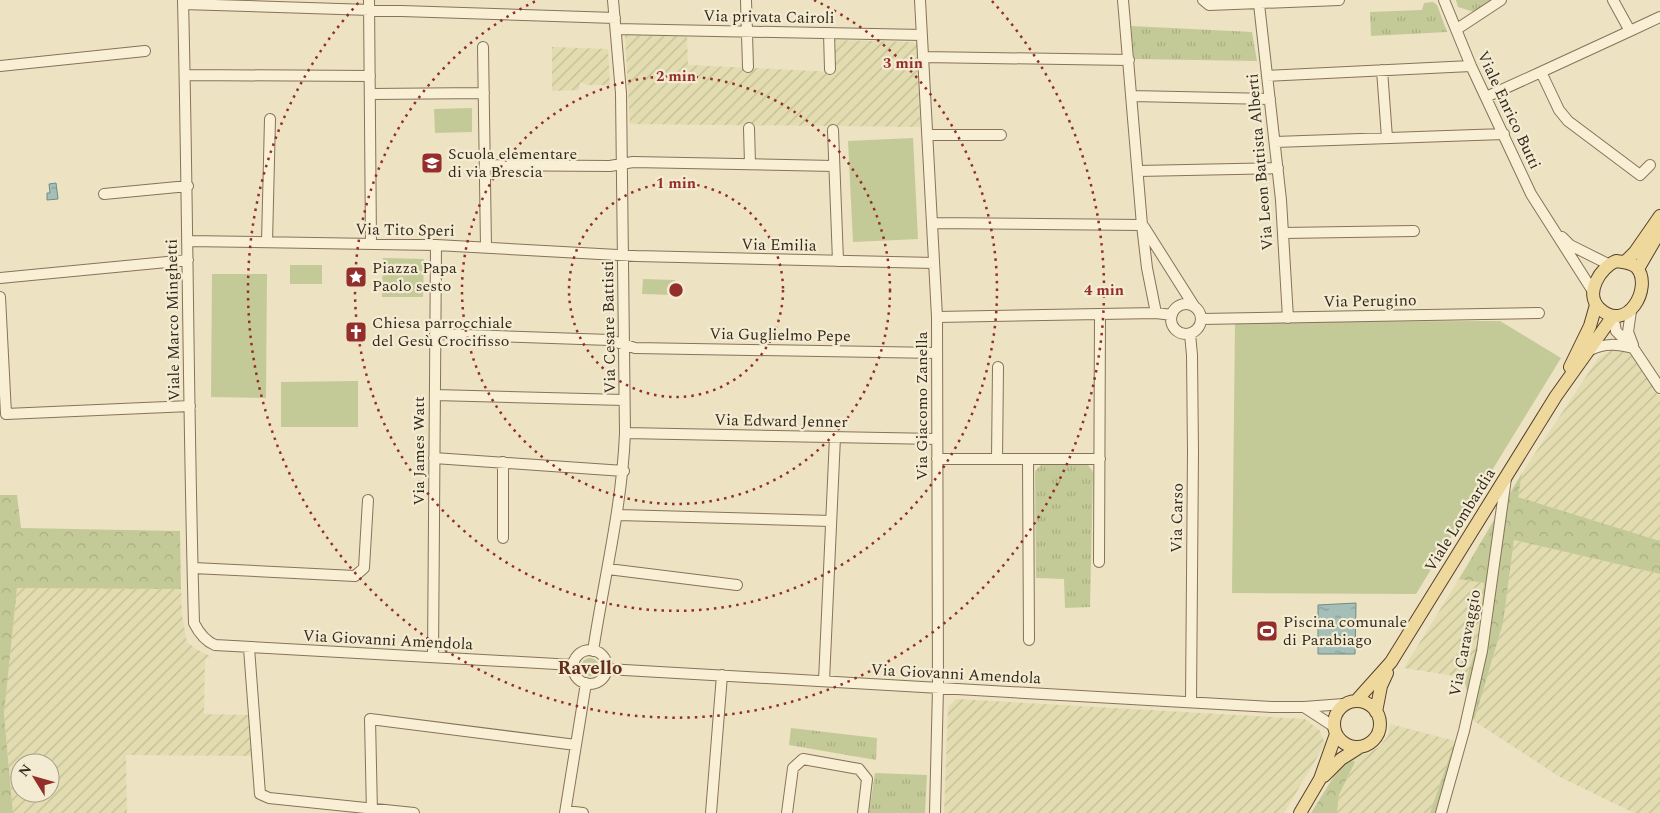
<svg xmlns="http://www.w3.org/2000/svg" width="1660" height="813" font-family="Spectral,serif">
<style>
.farmland{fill:url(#farmland-furrows);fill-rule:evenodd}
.grass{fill:url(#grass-tufts)}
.forest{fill:url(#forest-crowns)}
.garden{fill:#c3ca97}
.water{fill:url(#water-ripples);stroke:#6c8d86}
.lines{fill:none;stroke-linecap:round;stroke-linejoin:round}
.minor-casing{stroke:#86735a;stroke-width:12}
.major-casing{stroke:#54412e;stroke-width:14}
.minor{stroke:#f8efd5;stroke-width:10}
.major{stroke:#efd89b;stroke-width:12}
.ring{fill:none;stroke:#942e2b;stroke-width:2.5;stroke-dasharray:2.5 5}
.labels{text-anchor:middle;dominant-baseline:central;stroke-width:4.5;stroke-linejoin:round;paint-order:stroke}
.street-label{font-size:16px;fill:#362a1e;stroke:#f4ecd2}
.poi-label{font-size:16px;fill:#362a1e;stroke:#f4ecd2;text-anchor:start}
.quarter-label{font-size:19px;font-weight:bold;fill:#622f1e;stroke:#f4ecd2}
.centre{fill:#942e2b;stroke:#f4ecd2;stroke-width:2.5}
.ring-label{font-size:15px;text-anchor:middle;font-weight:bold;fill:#942e2b;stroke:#f4ecd2;stroke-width:4.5;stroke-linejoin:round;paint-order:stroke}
</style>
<defs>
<pattern id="farmland-furrows" width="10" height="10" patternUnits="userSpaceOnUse" patternTransform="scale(1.25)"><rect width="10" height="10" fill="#e2dcb0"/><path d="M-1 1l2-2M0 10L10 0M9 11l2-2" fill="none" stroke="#c2bd97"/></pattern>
<pattern id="grass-tufts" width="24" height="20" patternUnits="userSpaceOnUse" patternTransform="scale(1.25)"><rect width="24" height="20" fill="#c3ca97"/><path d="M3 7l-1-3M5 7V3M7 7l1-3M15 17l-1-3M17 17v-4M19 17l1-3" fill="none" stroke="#a8ae82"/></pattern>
<pattern id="forest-crowns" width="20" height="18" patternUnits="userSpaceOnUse" patternTransform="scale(1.25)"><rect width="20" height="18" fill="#c3ca97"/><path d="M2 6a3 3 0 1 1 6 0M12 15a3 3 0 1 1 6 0" fill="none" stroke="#a8ae82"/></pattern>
<pattern id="water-ripples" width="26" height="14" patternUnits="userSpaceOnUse" patternTransform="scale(1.25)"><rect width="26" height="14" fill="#a5bfb8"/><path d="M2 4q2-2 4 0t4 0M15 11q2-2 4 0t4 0" fill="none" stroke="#879b95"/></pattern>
</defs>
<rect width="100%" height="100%" fill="#ede2c2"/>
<path class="farmland" d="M625,35L687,36L688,65L835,72L834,40L913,42L919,47L920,127L630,124Z
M552,47L608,49L610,85H587L580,82L579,90L552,91Z
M1612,350L1630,352L1660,398V541L1518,497L1522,473L1599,357Z
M1514,540L1660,574V813H1634L1560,777L1474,721L1503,623Z
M1459,579L1484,583L1479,638L1467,678L1404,668Z
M17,588L181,589L182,615L187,642L196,649L210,656L205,660L204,714L249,715L252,756L126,755L127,813H13L4,714ZM20,763H50V793H20Z
M956,699L1305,719L1320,731L1325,744L1284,813H944L948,707Z
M1390,724L1455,741L1430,813H1337L1339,796L1355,762L1346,757L1368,754L1380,746L1388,736Z"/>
<path class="grass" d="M1456,0H1496L1477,13L1458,7Z
M1433,2L1437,5L1447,32L1371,36L1370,12L1422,10L1424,3Z
M1131,26L1252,32L1257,61L1134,59Z
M1042,464L1088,465L1093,472L1090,607L1065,608L1064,579L1036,578L1035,471Z
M581 667a9 9 0 1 1 18 0a9 9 0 1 1-18 0Z
M791,728L877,738L876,760L789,745Z
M875,773L927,775L925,813H869Z"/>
<path class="forest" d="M1522,473L1518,497L1660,541V574L1514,540L1503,623L1474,721L1465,683L1479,638L1484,583L1459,579Z
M0,495H17L21,528L180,531L181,589L17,588L4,714L13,813H0Z
M1455,741L1438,811L1437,813H1430Z
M1346,757L1355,762L1339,795L1337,813H1311Z"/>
<path class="garden" d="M472,108V132L435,133L434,109Z
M913,138L918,239L853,242L848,141Z
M383,258L424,259L423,297H382Z
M290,265H322V284H290Z
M212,274H267L266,398L211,397Z
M643,279L675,280V295L642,294Z
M1500,321L1561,358L1416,594L1232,593L1235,322Z
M358,381V427H281V382Z"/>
<path class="water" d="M56,183L58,199L47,200V193H50L49,184Z
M1356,603L1355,654H1318V605Z"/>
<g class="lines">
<g class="minor-casing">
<path id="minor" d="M183,0C188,208 188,416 194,623C199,633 205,641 215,645L574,665
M369,0L371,244
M746,0L748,67
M920,0L937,317L938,688L935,813
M1123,0L1142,225L1147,268L1156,313
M1203,0L1209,5L1339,0
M1444,0L1471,66L1531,194L1594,293
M183,4L615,18
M1259,4L1281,200L1288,318
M616,29L922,35
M1457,29L1501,0
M1630,31L1660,17
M829,33L830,69
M483,47L486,247
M923,57L1129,60
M0,66L145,51
M1382,70L1387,138
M1541,72L1630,31L1613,0
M185,75L370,76
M1267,76L1471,66
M370,94L484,93
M1132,96L1270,99
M1486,97L1541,72L1559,110L1568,121L1640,175L1650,165
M749,128L750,164
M833,130L838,261
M928,135H1001
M1275,142L1504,134
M485,165L610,166L633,162L834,166
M1138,171L1278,168
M104,194L188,186
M932,223L1142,225
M1144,227L1194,306
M1283,233L1414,231
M1562,237L1570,245L1608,264
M187,241L436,245L636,256L934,263
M267,242L270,119
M0,278L188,260
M0,297L6,414L190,406
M1171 319a15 15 0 1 1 30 0a15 15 0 1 1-30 0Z
M1631,311L1628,332L1633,345
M1613,316L1616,331L1634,349L1660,388
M937,317L1156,313L1172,315
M1201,319L1539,313
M435,334L610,340L635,348L937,353
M1190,334L1192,355L1193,452L1191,702
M1590,350C1605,343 1617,344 1633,348
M435,395L624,400
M625,433L937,439
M434,458L624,471
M937,459H1100
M997,459L998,367
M1028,459L1029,640
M503,462V538
M618,515L831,521
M1099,562L1100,314
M193,568L355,576L364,568L368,500
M608,569L737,585
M249,648L260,794L269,798L414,813
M573 667a17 17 0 1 1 34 0a17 17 0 1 1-34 0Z
M593,651C604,578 622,507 625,433L621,93L613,0
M433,657L436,245
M607,669L1272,707H1304L1344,704
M824,681L835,437
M1304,707L1333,726
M566,811L583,813
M372,813L370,719L576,745
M565,813L586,683
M711,813L722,675
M787,813L793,768L803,759L859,769L867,779L863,813
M1441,813L1464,731L1482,651L1506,478"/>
</g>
<g class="major-casing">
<path id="major" d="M1616,261C1623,262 1632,262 1637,268C1653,287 1627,335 1599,308C1584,293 1601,267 1616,261Z
M1625,262L1635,252L1660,216
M1638,269L1660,231
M1570,367L1590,326L1596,305
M1334 724a23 23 0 1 1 46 0a23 23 0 1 1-46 0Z
M1356,701L1391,662L1556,396L1613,316
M1376,712L1381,686L1387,673
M1324,776L1341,759L1360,747
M1300,813L1320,779L1336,734"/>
</g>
<use href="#minor" class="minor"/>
<use href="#major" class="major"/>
</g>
<g class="ring">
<circle cx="676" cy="290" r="107"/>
<circle cx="676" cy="290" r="214"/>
<path d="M814 0A321 321 0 1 1 538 0"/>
<path d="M992 1A428 428 0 1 1 360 1"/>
</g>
<defs>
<g id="school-square" transform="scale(1.125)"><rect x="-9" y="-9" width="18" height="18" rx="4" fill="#942e2b" stroke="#f4ecd2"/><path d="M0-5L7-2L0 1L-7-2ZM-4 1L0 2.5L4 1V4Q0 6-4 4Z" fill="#fff"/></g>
<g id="sight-square" transform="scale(1.125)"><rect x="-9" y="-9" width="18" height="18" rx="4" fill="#942e2b" stroke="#f4ecd2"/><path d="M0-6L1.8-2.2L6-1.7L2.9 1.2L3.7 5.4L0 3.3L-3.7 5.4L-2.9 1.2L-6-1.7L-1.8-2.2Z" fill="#fff"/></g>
<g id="church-square" transform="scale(1.125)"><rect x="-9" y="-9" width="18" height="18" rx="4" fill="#942e2b" stroke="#f4ecd2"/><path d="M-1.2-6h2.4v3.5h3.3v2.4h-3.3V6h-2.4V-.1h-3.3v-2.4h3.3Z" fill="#fff"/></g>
<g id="stadium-square" transform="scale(1.125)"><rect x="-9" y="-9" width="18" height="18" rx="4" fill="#942e2b" stroke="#f4ecd2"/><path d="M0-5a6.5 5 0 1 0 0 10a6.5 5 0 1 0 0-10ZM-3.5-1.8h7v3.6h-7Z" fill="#fff"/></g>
</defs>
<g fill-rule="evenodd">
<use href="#school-square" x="432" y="163"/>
<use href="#sight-square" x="356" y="277"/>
<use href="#church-square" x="356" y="332"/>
<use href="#stadium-square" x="1267" y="631"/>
</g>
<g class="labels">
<g class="street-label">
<text transform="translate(769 17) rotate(1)">Via privata Cairoli</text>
<text transform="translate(1509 110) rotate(65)">Viale Enrico Butti</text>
<text transform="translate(1260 162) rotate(-95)">Via Leon Battista Alberti</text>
<text transform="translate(405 230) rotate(1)">Via Tito Speri</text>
<text transform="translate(779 245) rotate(1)">Via Emilia</text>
<text transform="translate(1370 301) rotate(-1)">Via Perugino</text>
<text transform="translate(173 320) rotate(-91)">Viale Marco Minghetti</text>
<text transform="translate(609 327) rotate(-91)">Via Cesare Battisti</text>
<text transform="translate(780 335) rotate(1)">Via Guglielmo Pepe</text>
<text transform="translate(922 406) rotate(-90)">Via Giacomo Zanella</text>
<text transform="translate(781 421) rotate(1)">Via Edward Jenner</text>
<text transform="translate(419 451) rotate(-90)">Via James Watt</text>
<text transform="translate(1177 518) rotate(-89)">Via Carso</text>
<text transform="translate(1460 520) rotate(-58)">Viale Lombardia</text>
<text transform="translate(388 640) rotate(3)">Via Giovanni Amendola</text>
<text transform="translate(1465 643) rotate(-79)">Via Caravaggio</text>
<text transform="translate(956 674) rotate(3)">Via Giovanni Amendola</text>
</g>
<g class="poi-label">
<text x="448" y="154">Scuola elementare<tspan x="448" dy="18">di via Brescia</tspan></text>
<text x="372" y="268">Piazza Papa<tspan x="372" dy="18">Paolo sesto</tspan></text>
<text x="372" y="323">Chiesa parrocchiale<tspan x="372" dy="18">del Gesù Crocifisso</tspan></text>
<text x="1283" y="622">Piscina comunale<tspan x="1283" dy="18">di Parabiago</tspan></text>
</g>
<g class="quarter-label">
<text x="590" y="668">Ravello</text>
</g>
</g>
<circle cx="676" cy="290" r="8" class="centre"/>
<g class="ring-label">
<text x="903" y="68">3 min</text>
<text x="676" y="81">2 min</text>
<text x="676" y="188">1 min</text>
<text x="1104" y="295">4 min</text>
</g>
<g transform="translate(35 778) rotate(307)"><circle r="24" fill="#f4ecd2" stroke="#a89e8a"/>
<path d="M0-4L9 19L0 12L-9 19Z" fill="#942e2b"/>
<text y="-8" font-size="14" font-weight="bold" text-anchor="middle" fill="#362a1e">N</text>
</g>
</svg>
